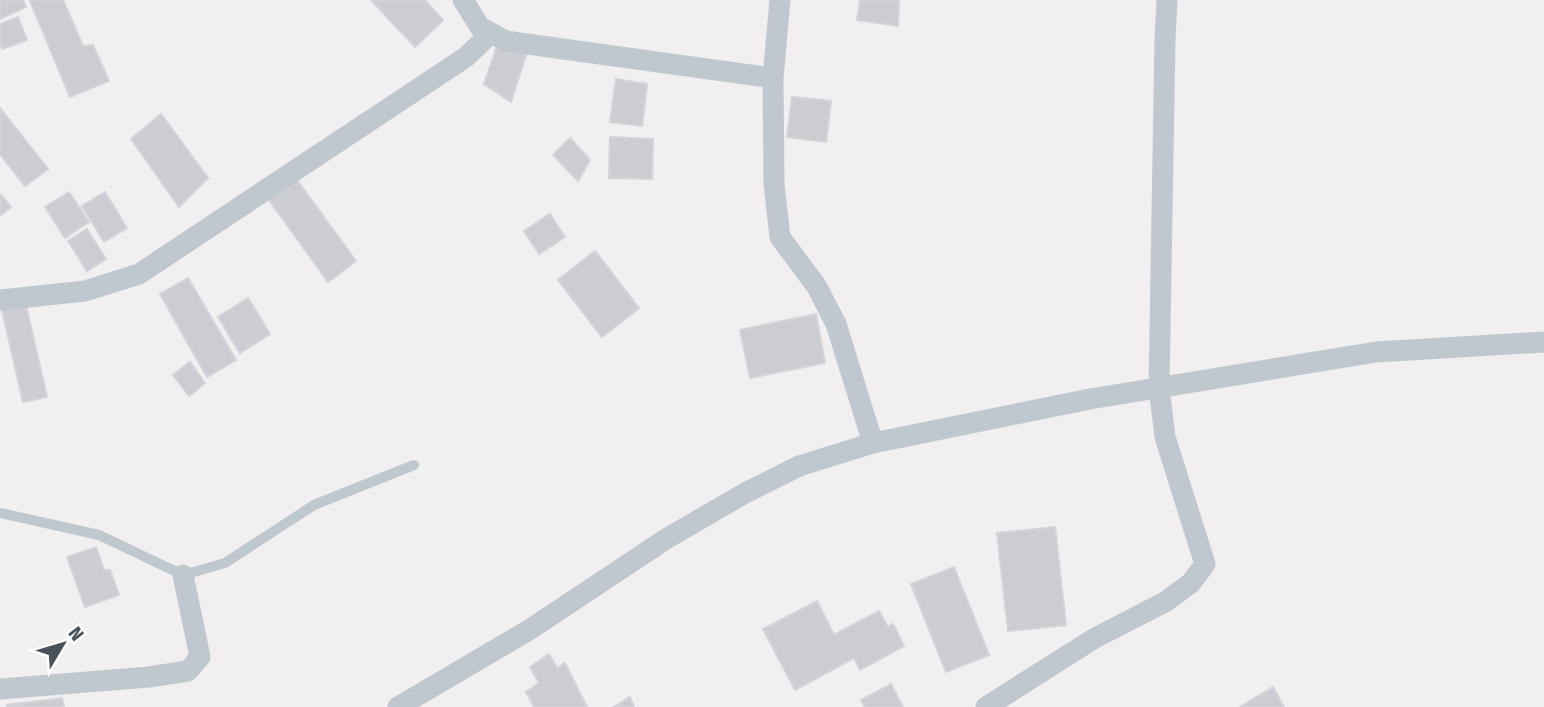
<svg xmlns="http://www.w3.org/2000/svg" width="1544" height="707" font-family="'Fira Sans Condensed',sans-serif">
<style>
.building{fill:#cccdd3;stroke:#d3d4d9;stroke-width:2}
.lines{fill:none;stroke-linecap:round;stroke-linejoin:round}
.service{stroke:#c0c8cf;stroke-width:10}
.minor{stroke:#c0c8cf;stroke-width:21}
</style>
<rect width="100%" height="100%" fill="#f1efef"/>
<path class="building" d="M0,0H23L26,7L0,19Z
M33,0H63L83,46L93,45L109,81L70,97L30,1Z
M371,0H425L443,20L415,47Z
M860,0H899L898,26L857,20Z
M18,17L27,40L2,49L0,43V24Z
M497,46L526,55L511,102L484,84Z
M616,79L647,84L642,126L610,122Z
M792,97L831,101L826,142L787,137Z
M0,108L48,169L25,186L0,154Z
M161,114L208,178L179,207L131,139Z
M610,137L653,139L652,179L609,178Z
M570,138L590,160L578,181L553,155Z
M297,180L356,261L328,282L269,200Z
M69,192L89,222L65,238L45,207Z
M105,192L127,228L104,242L82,206Z
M0,194L11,207L0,216Z
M550,214L565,237L539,254L524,231Z
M87,229L106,259L87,271L68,241Z
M595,251L639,308L602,337L558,280Z
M188,278L236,360L207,377L160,294Z
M248,298L270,334L240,353L218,317Z
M25,301L47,397L23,402L1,306Z
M816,314L825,363L750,378L740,330Z
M190,362L205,383L189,396L173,375Z
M1055,527L1066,625L1008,631L997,533Z
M96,547L104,570H110L119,595L85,607L67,557Z
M954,567L989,655L946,672L911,584Z
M817,601L834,635L879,611L888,627L893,624L904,646L860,670L854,658L795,690L763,629Z
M549,654L557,668L565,663L587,707H534L526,692L539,683L530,667Z
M891,684L903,707H865L861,700Z
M1273,687L1284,707H1240Z
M630,697L634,707H614Z
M62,698L64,707H7V705Z"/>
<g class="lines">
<path class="service" d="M0,513L99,535L183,575L225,563L314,505L414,465"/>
<path class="minor" d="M463,0L480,27L506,41L773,78
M780,0L773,78L774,184L780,237L817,287L836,324L873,443
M0,300L85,291L139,274L466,57L491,33
M0,689L149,677L188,671L200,657L183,575
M398,707L529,630L666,539L745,493L799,466L873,443L1090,399L1376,352L1544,342
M986,707L1095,638L1165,602L1191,583L1205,564L1165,437L1159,387L1165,40L1167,0"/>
</g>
<g transform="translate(63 644) rotate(52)" stroke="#ffffff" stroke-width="5" paint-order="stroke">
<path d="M0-5L12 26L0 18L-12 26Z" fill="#48515a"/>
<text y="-10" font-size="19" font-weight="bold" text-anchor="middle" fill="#48515a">N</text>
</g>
</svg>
